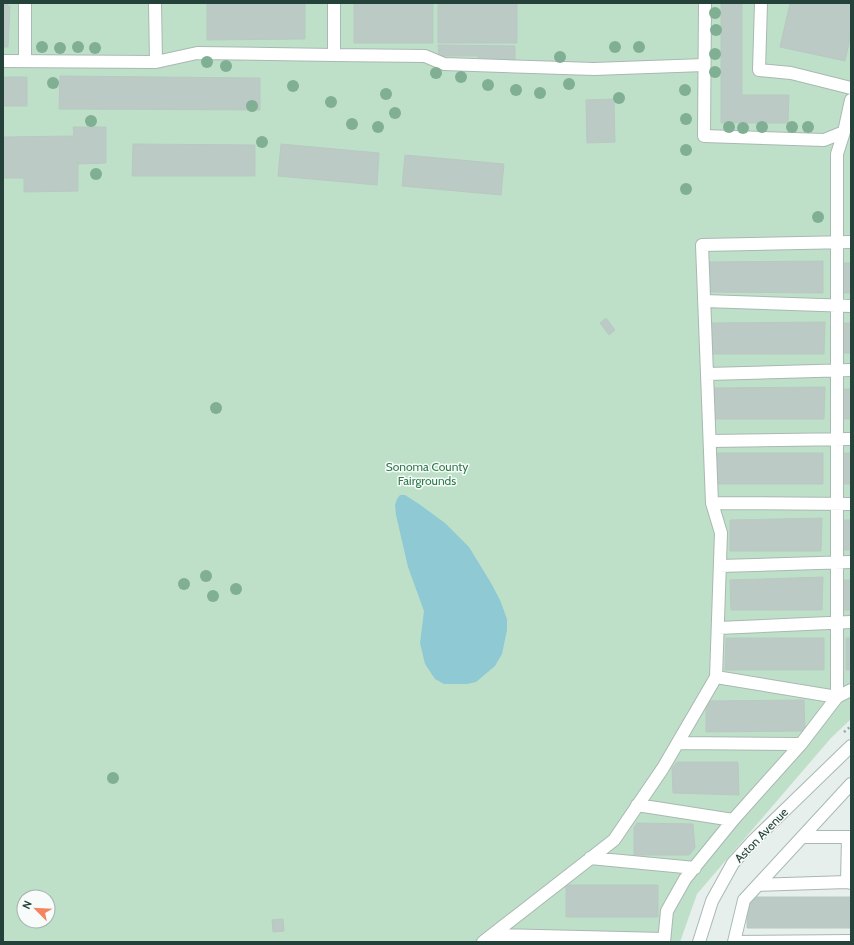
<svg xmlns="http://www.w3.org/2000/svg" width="854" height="945" font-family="Cabin,sans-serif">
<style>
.green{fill:#bfe0c8;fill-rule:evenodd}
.water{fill:#8ec9d4}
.building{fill:#bbcac4;stroke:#b8c9c2}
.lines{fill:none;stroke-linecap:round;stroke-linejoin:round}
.minor-casing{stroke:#a8b8b2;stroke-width:14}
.path{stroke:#86b3a5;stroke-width:2.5;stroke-dasharray:2 3;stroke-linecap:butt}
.minor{stroke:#fff;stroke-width:12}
.tree{fill:#80af93}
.labels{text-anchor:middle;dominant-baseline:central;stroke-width:3;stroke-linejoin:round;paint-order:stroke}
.park-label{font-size:12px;fill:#2d7a4b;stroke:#f7fbf9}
.street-label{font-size:12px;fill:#24423a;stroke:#f7fbf9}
</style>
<rect width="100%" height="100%" fill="#e6efeb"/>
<path class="green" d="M3,3H851V719L831,738L697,894L680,942H3ZM24,897H48V921H24Z"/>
<path class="water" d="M400,495H405L419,504L445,523L469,547L491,583L500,600L507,619V630L502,654L495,666L476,682L467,684H444L435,679L425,664L420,643L424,611L408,567L396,515L395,505L397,499Z"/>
<path class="building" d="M3,3H8V6H10L8,47H3Z
M207,3H305V39L207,40Z
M354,3H433V43H354Z
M438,3H517V43H438Z
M721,3H742V95H789L788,123H721Z
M790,3H851V34L845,61L780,47Z
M438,45L515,46V62H478V56H439Z
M60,76L260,78V110L59,109Z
M3,77H27V106H3Z
M614,99L615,142L587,143L586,100Z
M73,127H106V163L78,164V191L24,192V178H3V137L74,136Z
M133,144L255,145V176H132Z
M281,144L379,153L377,185L278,176Z
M405,155L504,164L501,195L402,186Z
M823,261V293L708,292V262Z
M844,263H851V293H844Z
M606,318L615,330L609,335L600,323Z
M825,322L824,354H709V323Z
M844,323H851V353H844Z
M825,387L824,419H709L710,388Z
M843,389H851V419H843Z
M715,453H823V484H715Z
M843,453H851V484H843Z
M822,518L821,551H730V520Z
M843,520H851V550H843Z
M823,577L822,610H731L730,580Z
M843,580H851V610H843Z
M726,638H824V670H725Z
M846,638H851V670H846Z
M804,700L805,731L706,732V701Z
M677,762H738L739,795L673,793L672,768Z
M637,823L693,824L695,848L689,855H634V828Z
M566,885H658V917H566Z
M747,897H851V928H747Z
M283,919L284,931L273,932L272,920Z"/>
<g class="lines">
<g class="minor-casing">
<path id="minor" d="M705,3L704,136L824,140L844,132
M761,3L759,70L791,73L851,88
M334,55L425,56L444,64L594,69L704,65
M3,61L156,62L155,3
M25,61V3
M156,62L197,53L334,55V3
M704,301L851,306
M707,374L851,370
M710,441L851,439
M712,503L851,504
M720,566L851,562
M718,628L851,622
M716,677L837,697
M837,697V154L844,132L851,100
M678,743L801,744
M637,805L733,820
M802,837H851
M848,837L847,882L851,883
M590,858L695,868
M758,885L847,882
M492,935L664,939
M483,942L614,840L663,768L716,677L721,533L712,503L702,245L851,242
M664,942L667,911L685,879L733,820L801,744L837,697L851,690
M699,942L712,901L733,863L753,841L851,746
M734,942L744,900L851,784
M734,942L851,941"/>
</g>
<path class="path" d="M844,732L851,726"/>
<use href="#minor" class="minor"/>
</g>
<g class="tree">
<circle cx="715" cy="13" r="6"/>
<circle cx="716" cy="30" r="6"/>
<circle cx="42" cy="47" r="6"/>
<circle cx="78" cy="47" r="6"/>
<circle cx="615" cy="47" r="6"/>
<circle cx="639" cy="47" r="6"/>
<circle cx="60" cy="48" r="6"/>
<circle cx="95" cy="48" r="6"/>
<circle cx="715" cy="54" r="6"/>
<circle cx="560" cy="57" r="6"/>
<circle cx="207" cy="62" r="6"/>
<circle cx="226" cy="66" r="6"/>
<circle cx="715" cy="72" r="6"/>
<circle cx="436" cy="73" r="6"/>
<circle cx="461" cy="77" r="6"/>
<circle cx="53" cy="83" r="6"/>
<circle cx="569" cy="84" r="6"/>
<circle cx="488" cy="85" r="6"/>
<circle cx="293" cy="86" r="6"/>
<circle cx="516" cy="90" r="6"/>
<circle cx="685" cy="90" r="6"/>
<circle cx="540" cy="93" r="6"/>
<circle cx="386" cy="94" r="6"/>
<circle cx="619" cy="98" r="6"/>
<circle cx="331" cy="102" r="6"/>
<circle cx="252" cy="106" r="6"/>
<circle cx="395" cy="113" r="6"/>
<circle cx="686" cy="119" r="6"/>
<circle cx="91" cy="121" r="6"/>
<circle cx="352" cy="124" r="6"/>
<circle cx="378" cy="127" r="6"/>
<circle cx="729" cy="127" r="6"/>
<circle cx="762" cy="127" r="6"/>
<circle cx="792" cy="127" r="6"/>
<circle cx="808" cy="127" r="6"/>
<circle cx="743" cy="128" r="6"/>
<circle cx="262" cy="142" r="6"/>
<circle cx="686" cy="150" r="6"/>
<circle cx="96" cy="174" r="6"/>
<circle cx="686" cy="189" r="6"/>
<circle cx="818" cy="217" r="6"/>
<circle cx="216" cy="408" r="6"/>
<circle cx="206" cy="576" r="6"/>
<circle cx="184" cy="584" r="6"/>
<circle cx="236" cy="589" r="6"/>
<circle cx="213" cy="596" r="6"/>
<circle cx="113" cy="778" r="6"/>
</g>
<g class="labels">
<g class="park-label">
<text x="427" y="466">Sonoma County<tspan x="427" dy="14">Fairgrounds</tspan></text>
</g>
<g class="street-label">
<text transform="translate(761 835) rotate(-46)">Aston Avenue</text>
</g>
</g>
<rect width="854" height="945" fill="none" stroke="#24423a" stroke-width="8"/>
<g transform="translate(36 909) rotate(294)"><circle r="19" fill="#f7fbf9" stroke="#a3b1ad"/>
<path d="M0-3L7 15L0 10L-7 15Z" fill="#f4845f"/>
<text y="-6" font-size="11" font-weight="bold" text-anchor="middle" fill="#24423a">N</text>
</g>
</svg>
